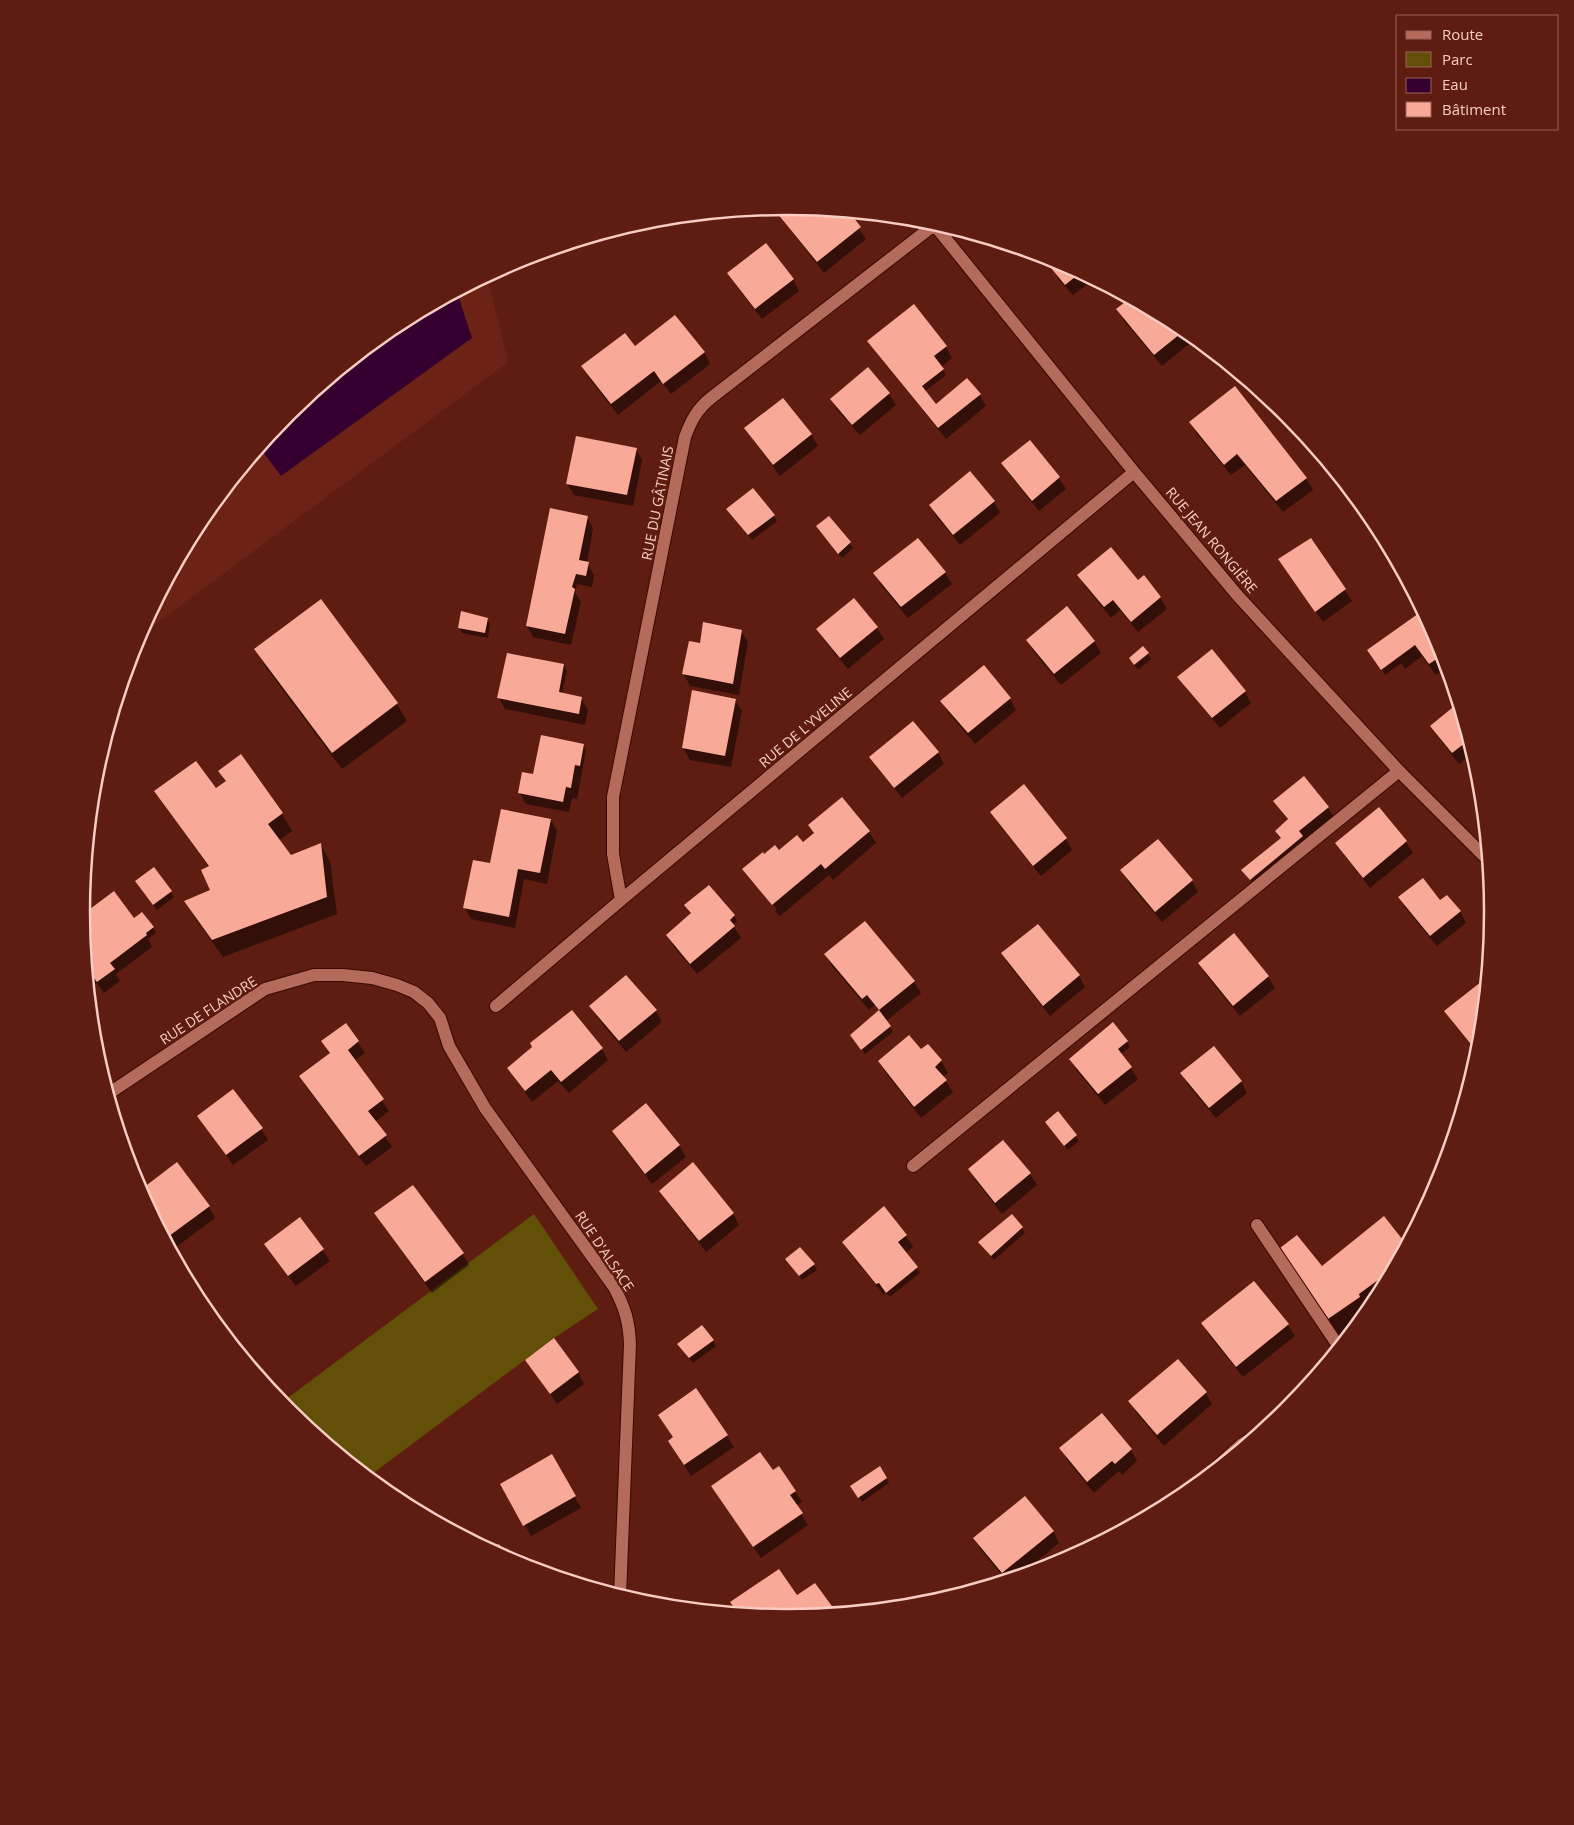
<svg xmlns="http://www.w3.org/2000/svg" width="1574" height="1825" font-family="'Open Sans',sans-serif">
<style>
.built{fill:#6c2316}
.green{fill:#635008}
.water{fill:#35002f}
.shadow{fill:#0007}
.building{fill:#f8a997}
.lines{fill:none;stroke-linecap:round;stroke-linejoin:round}
.lane-casing{stroke:#3a0902;stroke-width:14}
.street-casing{stroke:#3a0902;stroke-width:14}
.lane{stroke:#b56b5c;stroke-width:12}
.street{stroke:#b56b5c;stroke-width:12}
.labels{text-anchor:middle;dominant-baseline:central;stroke-width:5;stroke-linejoin:round;paint-order:stroke}
.street-label{font-size:14px;fill:#f6ccc3;stroke:#5e1d10}
.rim{fill:none;stroke:#f6ccc3;stroke-width:2.5}
</style>
<rect width="100%" height="100%" fill="#5e1d10"/>
<path class="built" d="M487,277L508,362L137,638L200,520L288,413L395,326Z"/>
<path class="green" d="M534,1214L598,1309L554,1338L368,1477L288,1411L281,1403Z"/>
<path class="water" d="M457,292L472,338L281,476L260,448L288,413L395,326Z"/>
<path class="shadow" d="M787,207L848,213L866,239L824,273L786,224L779,213Z
M1049,258L1057,261L1093,280L1073,295L1059,280L1053,268L1055,266Z
M729,273L793,279L799,291L762,319L735,284Z
M1130,300L1179,326L1195,339L1162,366L1124,321L1118,310Z
M869,341L946,347L952,358L941,367L946,375L925,391L936,406L980,395L986,406L946,439L876,352Z
M635,348L704,352L710,364L671,394L661,381L618,415L589,378L582,367Z
M868,369L889,394L896,405L860,435L838,411L832,400Z
M1191,423L1306,478L1313,490L1283,512L1245,465L1231,475L1197,434Z
M746,429L811,434L818,446L780,476L753,440Z
M1030,442L1059,478L1066,489L1039,511L1009,474L1003,463Z
M636,449L642,460L633,506L574,495L567,483Z
M970,473L994,502L1000,513L960,545L937,517L930,506Z
M753,489L777,521L752,540L731,514Z
M587,517L593,528L587,563L594,575L592,587L577,584L575,592L581,602L571,645L533,637L527,626Z
M828,518L853,548L842,558L821,532Z
M1310,540L1352,601L1323,622L1279,560Z
M875,573H945L952,584L908,618L881,585Z
M1079,575L1137,582L1160,597L1167,609L1138,632L1120,610L1111,618L1085,586Z
M854,600L877,628L884,639L848,669L824,640L817,629Z
M320,601L397,704L407,721L342,769L265,666L256,649Z
M1423,612L1439,643L1447,668L1436,675L1422,656L1405,669L1401,663L1385,675L1372,655L1384,639Z
M487,619L490,624L488,638L462,633L459,627Z
M741,631L748,642L739,695L690,686L684,674L701,644Z
M1028,640L1094,641L1101,653L1061,685L1034,652Z
M1148,653L1151,659L1138,670L1133,664Z
M564,665L567,671L562,693L581,698L588,710L585,725L505,709L499,698Z
M1179,677L1245,692L1251,703L1220,728L1186,688Z
M693,692L735,700L742,711L731,767L690,760L683,748Z
M1010,699L1016,710L975,744L948,712L942,701Z
M1458,705L1473,753L1459,764L1438,737L1432,726Z
M583,745L586,750L577,799L572,798L569,812L526,804L519,792L534,775Z
M938,752L944,764L902,798L877,768L871,757Z
M241,756L282,814L292,831L279,840L291,857L320,844L330,861L337,914L223,957L195,918L185,901L211,890L209,867L166,808L156,791L216,790L227,782L222,776Z
M1304,778L1328,808L1335,819L1254,884L1243,871L1282,839L1288,821L1275,801Z
M842,798L869,832L876,843L833,880L829,875L780,916L775,911L777,909L751,880L764,856L802,844L814,834L809,825Z
M1379,809L1406,842L1413,853L1370,888L1344,855L1337,843Z
M992,812L1066,839L1072,850L1041,876L998,823Z
M551,820L557,831L547,884L524,879L515,928L471,919L465,908L491,865Z
M153,869L174,897L157,910L140,886Z
M1122,870L1192,881L1198,892L1162,922L1128,882Z
M709,887L734,916L737,921L733,925L741,938L697,974L674,947L667,935L692,914Z
M113,893L134,920L153,928L156,933L148,939L152,947L116,974L120,981L104,993L97,983L89,989L82,916Z
M1400,897L1440,902L1460,911L1466,923L1437,946L1406,909Z
M865,923L914,982L921,993L886,1021L893,1032L865,1054L855,1041L880,1012L874,1005L869,1010L832,966L826,954Z
M1038,926L1079,976L1085,987L1050,1016L1009,965L1002,954Z
M1234,935L1268,977L1275,988L1240,1016L1206,975L1200,963Z
M1486,979L1479,1050L1478,1054L1453,1023L1446,1011Z
M591,1006L656,1011L662,1022L626,1052L597,1017Z
M572,1012L602,1049L608,1060L569,1093L558,1081L532,1102L508,1068Z
M345,1024L365,1053L354,1061L389,1111L375,1122L392,1147L366,1166L307,1088L300,1076L330,1054L323,1042Z
M1127,1042L1130,1047L1121,1054L1138,1079L1105,1105L1077,1071L1071,1060Z
M928,1046L941,1061L948,1073L943,1077L953,1092L921,1118L886,1073L879,1062L921,1050Z
M1182,1074L1241,1081L1247,1093L1216,1118L1188,1085Z
M1057,1113L1079,1141L1068,1150L1049,1127Z
M199,1116L261,1129L268,1140L233,1165Z
M613,1132L679,1145L686,1157L652,1184L620,1143Z
M1003,1142L1030,1174L1037,1185L1002,1214L976,1181L969,1170Z
M412,1186L463,1254L469,1265L432,1293L382,1224Z
M660,1191L733,1213L739,1225L706,1252L667,1202Z
M140,1192L209,1207L215,1218L171,1251Z
M884,1208L906,1236L913,1247L905,1253L920,1273L890,1297L886,1293L884,1295L850,1253L843,1242Z
M1012,1215L1025,1233L994,1260L983,1247Z
M1384,1218L1406,1245L1374,1305L1361,1320L1339,1335L1282,1248L1322,1267Z
M300,1219L330,1261L296,1286L273,1255Z
M790,1264L814,1265L817,1270L802,1280Z
M1254,1282L1288,1325L1295,1336L1243,1377L1209,1335L1203,1324Z
M713,1340L716,1346L693,1363L682,1349Z
M527,1360L578,1372L584,1384L557,1404Z
M1178,1361L1206,1393L1212,1404L1164,1446L1136,1412L1130,1401Z
M696,1390L734,1447L691,1476L669,1442L674,1438Z
M1061,1449L1131,1450L1137,1461L1122,1475L1119,1471L1094,1493L1067,1460Z
M551,1456L581,1508L531,1536L502,1485Z
M772,1472L795,1491L802,1502L796,1506L808,1525L761,1558L719,1498Z
M886,1478L889,1483L862,1502L855,1491Z
M1053,1531L1059,1543L1019,1576L1006,1580L981,1550L974,1538Z
M815,1584L836,1613L787,1618L738,1613L732,1602L797,1597Z"/>
<path class="building" d="M785,207L850,213L861,227L817,262L777,213Z
M766,243L794,279L755,309L727,273Z
M1051,259L1057,261L1080,273L1065,285L1051,268L1055,264Z
M1129,299L1179,326L1185,330L1154,355L1116,309Z
M914,304L947,346L934,356L944,369L922,386L936,404L967,378L981,394L938,428L867,341Z
M675,315L705,352L663,384L654,371L611,404L581,366L625,333L635,346Z
M868,367L890,393L852,425L830,399Z
M1235,386L1307,478L1276,501L1237,454L1224,465L1189,422Z
M783,398L812,434L773,465L744,428Z
M576,436L637,448L627,495L566,484Z
M1030,440L1060,477L1032,501L1001,463Z
M970,471L995,501L953,535L929,505Z
M753,488L775,515L748,535L726,509Z
M550,508L588,516L579,560L589,562L586,576L576,574L572,587L575,589L565,634L526,626Z
M829,516L851,542L838,554L816,526Z
M918,538L946,572L901,607L873,573Z
M1311,538L1346,589L1315,612L1278,559Z
M1111,547L1138,580L1144,575L1161,597L1131,622L1113,600L1104,607L1077,575Z
M854,598L878,627L840,658L816,629Z
M321,599L398,703L332,753L254,649Z
M1067,606L1095,641L1054,674L1026,640Z
M461,611L488,618L485,633L458,628Z
M1422,611L1439,643L1443,655L1429,664L1415,645L1381,670L1367,650Z
M703,622L742,630L733,684L682,674L689,641L700,643Z
M1143,646L1149,653L1134,665L1129,658Z
M1212,649L1246,691L1212,718L1177,677Z
M507,653L564,664L559,692L582,697L579,714L497,698Z
M984,665L1011,698L968,733L940,701Z
M692,690L736,699L725,756L682,748Z
M1458,703L1469,740L1452,753L1430,726Z
M913,721L939,752L894,788L869,757Z
M541,735L584,744L580,766L575,765L571,788L566,787L563,802L518,793L522,772L533,774Z
M241,754L283,813L268,824L291,855L321,843L327,897L212,940L184,901L210,890L201,870L209,866L154,791L196,761L216,788L226,781L218,771Z
M1304,776L1329,807L1299,831L1303,836L1250,880L1241,870L1281,838L1275,831L1288,819L1273,801Z
M1024,784L1067,838L1033,866L990,812Z
M842,797L870,831L825,869L821,864L772,905L742,869L763,852L764,854L775,845L779,850L797,835L803,842L814,833L808,825Z
M1379,807L1407,841L1363,878L1335,843Z
M501,809L551,819L540,873L518,869L509,917L463,908L473,860L490,863Z
M1158,839L1193,880L1155,912L1120,870Z
M154,867L172,891L153,905L135,881Z
M1423,878L1440,900L1447,895L1461,911L1430,936L1398,897Z
M709,885L735,915L730,920L735,926L690,964L666,935L691,913L684,905Z
M114,891L134,918L142,912L154,927L146,933L147,935L110,963L115,969L97,982L94,978L88,983L82,915Z
M865,921L915,981L879,1010L867,995L862,999L824,954Z
M1038,924L1080,975L1043,1006L1001,953Z
M1234,933L1269,976L1233,1006L1198,963Z
M626,975L657,1010L619,1041L589,1006Z
M1486,978L1479,1050L1478,1053L1444,1011Z
M572,1010L603,1048L561,1082L551,1070L525,1091L507,1068L532,1047L530,1043Z
M879,1010L891,1026L861,1050L850,1035Z
M1113,1022L1128,1041L1118,1049L1132,1067L1098,1094L1069,1059Z
M346,1023L359,1041L348,1050L384,1099L368,1111L387,1135L359,1156L299,1076L330,1053L321,1041Z
M909,1035L921,1049L928,1044L942,1060L935,1067L947,1080L914,1107L878,1061Z
M1214,1046L1242,1081L1209,1108L1180,1073Z
M233,1089L263,1128L226,1155L197,1116Z
M646,1103L680,1145L645,1174L612,1131Z
M1058,1111L1077,1135L1064,1146L1045,1122Z
M1003,1140L1031,1173L995,1203L968,1169Z
M177,1162L210,1206L165,1239L139,1191Z
M693,1162L734,1213L699,1241L659,1191Z
M1442,1173L1439,1183L1438,1184L1435,1181Z
M413,1185L464,1253L425,1282L374,1213Z
M884,1206L907,1235L898,1242L918,1267L886,1293L879,1283L876,1284L842,1242Z
M1012,1214L1023,1227L991,1256L978,1242Z
M1384,1216L1406,1244L1393,1269L1359,1294L1360,1297L1328,1319L1280,1248L1297,1235L1322,1266Z
M300,1217L324,1249L288,1276L264,1244Z
M800,1247L815,1264L799,1276L785,1259Z
M1254,1281L1289,1324L1236,1367L1201,1323Z
M702,1325L714,1340L689,1358L677,1344Z
M554,1338L579,1372L550,1394L525,1360Z
M1178,1359L1207,1392L1157,1435L1128,1401Z
M696,1388L728,1435L684,1465L668,1441L673,1437L658,1415Z
M1102,1413L1132,1449L1115,1464L1112,1461L1087,1482L1059,1448Z
M760,1452L773,1470L779,1466L796,1491L790,1495L803,1513L753,1547L711,1486Z
M552,1454L576,1496L523,1526L500,1484Z
M880,1466L887,1478L858,1498L850,1486Z
M1025,1496L1054,1531L1002,1573L973,1538Z
M499,1544L507,1559L489,1550Z
M779,1569L797,1595L815,1583L837,1613L787,1618L738,1613L730,1602Z"/>
<g class="lines">
<g class="lane-casing">
<path id="lane" d="M913,1166L1399,771
M1257,1225L1339,1347"/>
</g>
<g class="street-casing">
<path id="street" d="M933,223L1134,472L1238,596L1399,771L1488,860
M621,900L613,854V797L685,437C691,421 697,409 711,398L934,225
M496,1006L621,900L1134,472
M108,1094L265,989L314,975H343L372,978L397,985L414,992L428,1003L440,1018L449,1046L485,1108L614,1287C625,1308 629,1321 630,1344L620,1596
M1208,1475L1242,1444L1253,1438"/>
</g>
<use href="#lane" class="lane"/>
<use href="#street" class="street"/>
</g>
<g class="labels">
<g class="street-label">
<text transform="translate(657 503) rotate(-79)">RUE DU GÂTINAIS</text>
<text transform="translate(1212 540) rotate(50)">RUE JEAN RONGIÈRE</text>
<text transform="translate(805 727) rotate(-40)">RUE DE L'YVELINE</text>
<text transform="translate(208 1010) rotate(-33)">RUE DE FLANDRE</text>
<text transform="translate(605 1251) rotate(56)">RUE D'ALSACE</text>
</g>
</g>
<path d="M0 0H1574V1825H0ZM90 912a697 697 0 1 1 1394 0a697 697 0 1 1-1394 0Z" fill="#5e1d10" fill-rule="evenodd"/>
<path class="rim" d="M90 912a697 697 0 1 1 1394 0a697 697 0 1 1-1394 0Z"/>
<rect x="1396" y="15" width="162" height="115" fill="#5e1d10" stroke="#9b6358"/>
<rect x="1406" y="31" width="25" height="8" fill="#b56b5c" stroke="#9b6358"/>
<text x="1442" y="40" font-size="15" fill="#f6ccc3">Route</text>
<rect x="1406" y="52" width="25" height="15" fill="#635008" stroke="#9b6358"/>
<text x="1442" y="65" font-size="15" fill="#f6ccc3">Parc</text>
<rect x="1406" y="78" width="25" height="15" fill="#35002f" stroke="#9b6358"/>
<text x="1442" y="90" font-size="15" fill="#f6ccc3">Eau</text>
<rect x="1406" y="102" width="25" height="15" fill="#f8a997" stroke="#9b6358"/>
<text x="1442" y="115" font-size="15" fill="#f6ccc3">Bâtiment</text>
</svg>
